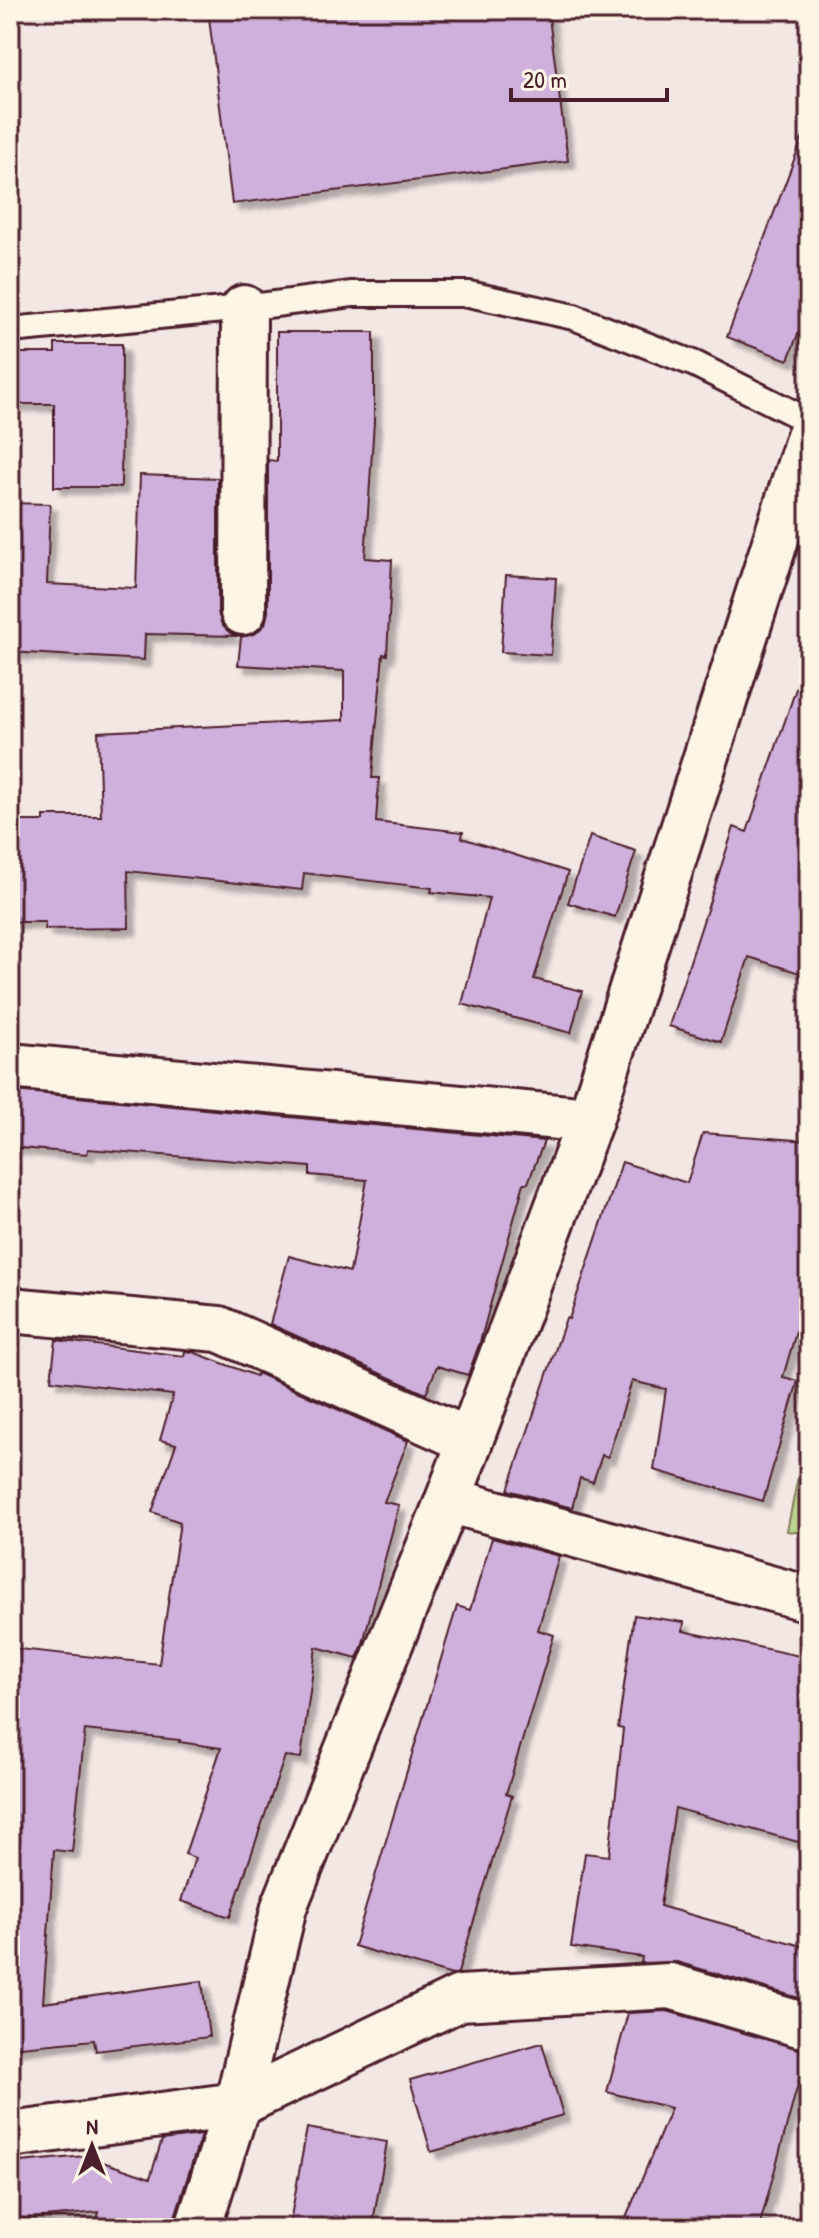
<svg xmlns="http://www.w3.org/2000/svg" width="819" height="2238" font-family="'Patrick Hand',sans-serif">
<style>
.green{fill:#bbd58c;stroke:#827a5c;stroke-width:2}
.building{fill:#cfb0dc;stroke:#4a1f2b;stroke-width:2;filter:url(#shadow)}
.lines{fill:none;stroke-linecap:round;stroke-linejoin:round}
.service-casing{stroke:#4a1f2b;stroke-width:30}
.minor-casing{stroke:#4a1f2b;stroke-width:50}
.tertiary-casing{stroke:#4a1f2b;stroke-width:50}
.service{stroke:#fcf5e5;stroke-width:24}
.minor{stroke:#fcf5e5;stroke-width:44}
.tertiary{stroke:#fcf5e5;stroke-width:44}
</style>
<defs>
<filter id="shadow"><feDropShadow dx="7" dy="7" stdDeviation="2" flood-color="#0004"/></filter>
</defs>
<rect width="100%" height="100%" fill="#f3e7e3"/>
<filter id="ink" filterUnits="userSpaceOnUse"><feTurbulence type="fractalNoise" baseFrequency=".0125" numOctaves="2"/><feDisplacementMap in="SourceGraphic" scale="16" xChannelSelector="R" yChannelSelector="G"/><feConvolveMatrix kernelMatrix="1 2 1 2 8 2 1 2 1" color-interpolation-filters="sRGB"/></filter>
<g filter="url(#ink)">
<path class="green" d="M809,1423V1534L787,1531Z"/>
<path class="building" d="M208,10H548L568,161L232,204Z
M805,131H809V305L788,360L727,337Z
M277,332H374V422L365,558L392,560L387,655L383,654L372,778H379L376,822L463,832L462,838L568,872L534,979L582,991L571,1033L462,1004L489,898L431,892L432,888L304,873L302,890L128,871L129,928L45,929V922H10V821H44V816H101L98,732L344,720V671L238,665L241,637L256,633L265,624L268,612V460L277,461Z
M55,344H122L121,487H54V404H10V353H55Z
M140,475L218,478V612L222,625L230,633L238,636L145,634L144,660L10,652V503L50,504L47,584L136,588Z
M506,575L556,578L551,655L501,652Z
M802,671L809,672V976L749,957L721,1042L669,1026L734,827L747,832Z
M590,836L636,851L615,917L568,903Z
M14,1091L544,1141L528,1183H524L480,1342L468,1375L437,1366L426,1394L270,1324L289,1256L350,1272L367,1180L310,1175V1167L88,1149L87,1154L10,1147Z
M703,1133L809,1141V1287L783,1377L798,1381L763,1501L654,1470L666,1389L632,1381L608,1457L602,1455L593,1482L580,1478L572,1508L508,1490L566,1318L569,1319L622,1162L687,1183Z
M56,1340L184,1356L185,1351L193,1352L256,1376L257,1373L408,1441L384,1502L399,1505L362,1647L357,1658L316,1647L301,1758L285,1756L230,1917L181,1901L195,1858L185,1854L221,1748L179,1742L180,1740L85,1730L72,1852L54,1850L43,2003L202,1981L209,2037L96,2051L94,2040L10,2048V1648L159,1664L180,1522L152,1512L176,1444L160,1440L173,1395L51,1380Z
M492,1538L559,1556L538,1630L554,1635L506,1794L512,1796L458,1973L452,1975L354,1946L457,1606L470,1610Z
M634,1615L684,1622L683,1631L809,1658V1845L675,1808L660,1906L809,1948V2001L677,1962L641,1963L642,1957L571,1947L585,1853L609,1856L623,1729L618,1728Z
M667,2011L807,2051L759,2228H622L671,2108L607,2092L628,2013Z
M542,2043L563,2115L431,2152L410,2080Z
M307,2128L387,2142L372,2228H289Z
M201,2135L174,2220V2228H95L99,2212L10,2220V2163L85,2156L150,2178L162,2140Z"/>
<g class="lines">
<g class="service-casing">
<path id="service" d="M10,330L244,308L352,294H469L574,317L695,364L809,421"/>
</g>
<g class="minor-casing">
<path id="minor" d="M243,612L244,308
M10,1066L590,1120
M10,1310L219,1329L470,1441
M448,1500L809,1599
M10,2135L237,2105L460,1998L670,1986L809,2027"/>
</g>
<g class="tertiary-casing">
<path id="tertiary" d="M198,2228L237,2105L284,1907L448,1500L590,1120L809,436"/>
</g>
<use href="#service" class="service"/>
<use href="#minor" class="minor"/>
<use href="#tertiary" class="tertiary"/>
</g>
</g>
<rect width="819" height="2238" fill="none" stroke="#fcf5e5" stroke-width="40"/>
<rect x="20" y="20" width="779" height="2198" fill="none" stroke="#4a1f2b" stroke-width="3" filter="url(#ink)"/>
<g transform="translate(92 2146)" stroke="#fcf5e5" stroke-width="6" paint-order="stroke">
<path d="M0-6L14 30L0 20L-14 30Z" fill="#4a1f2b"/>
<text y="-12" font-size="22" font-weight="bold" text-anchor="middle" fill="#4a1f2b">N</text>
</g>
<path d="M511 88v12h156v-12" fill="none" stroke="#4a1f2b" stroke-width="4"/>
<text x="523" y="88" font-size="24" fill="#4a1f2b" stroke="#fcf5e5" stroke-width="6" paint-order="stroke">20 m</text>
</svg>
